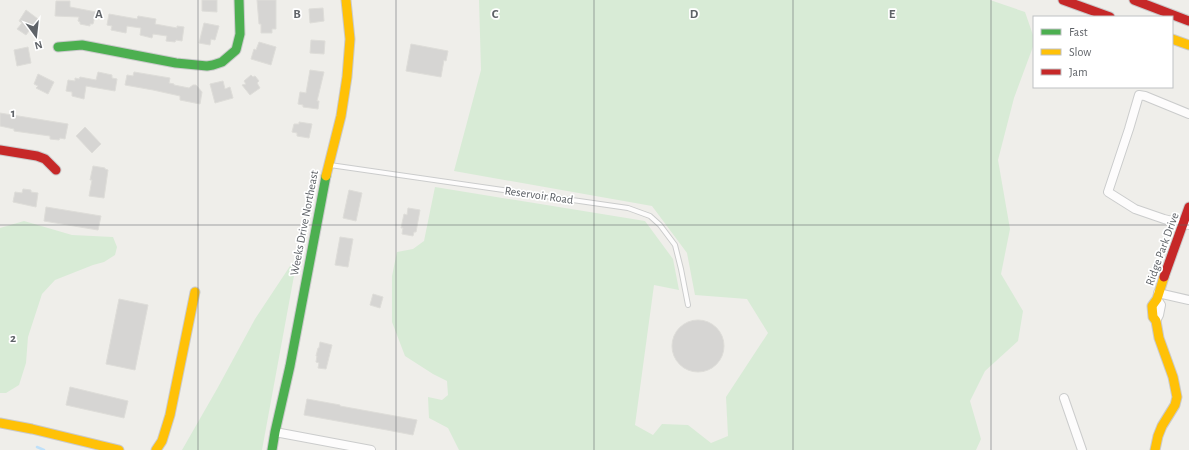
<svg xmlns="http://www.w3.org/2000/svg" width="1189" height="450" font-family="'Alegreya Sans',sans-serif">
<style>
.green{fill:#d8ebd6}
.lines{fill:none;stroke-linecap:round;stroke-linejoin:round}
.stream{stroke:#bfe0f9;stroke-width:2.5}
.building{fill:#d6d5d3;stroke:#deddd9}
.lane-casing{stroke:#cbcccc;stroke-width:6}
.street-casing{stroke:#cbcccc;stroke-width:10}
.fast-casing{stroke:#cacacb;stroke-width:11}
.slow-casing{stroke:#cacacb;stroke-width:11}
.jam-casing{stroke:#cacacb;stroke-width:11}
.lane{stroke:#fdfcfc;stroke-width:4}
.street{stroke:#fdfcfc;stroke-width:8}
.fast{stroke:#4caf50;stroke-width:9}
.slow{stroke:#ffc107;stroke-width:9}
.jam{stroke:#c62828;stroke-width:9}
.grid{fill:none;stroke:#5f6368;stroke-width:1;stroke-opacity:0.55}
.labels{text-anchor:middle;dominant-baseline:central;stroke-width:3.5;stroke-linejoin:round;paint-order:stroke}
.street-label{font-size:12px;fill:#5f6368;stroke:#fff}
.grid-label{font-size:13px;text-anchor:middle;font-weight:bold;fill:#5f6368;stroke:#fff;stroke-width:3.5;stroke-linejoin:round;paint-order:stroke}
</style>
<rect width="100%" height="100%" fill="#efeeea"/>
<path class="green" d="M479,0H990L1025,12L1034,38V44L1014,98L998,160L1010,229L1001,274L1023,311L1018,341L985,371L970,401L981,439L976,450H459L448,428L429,418L428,397L442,400L448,395L447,381L433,374L405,356L392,322V276L397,252L413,249L424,241L435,187L645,221L673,259L679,290L654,285L635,425L653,435L662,424L688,425L711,443L728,436L726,397L768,333L747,299L695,295L687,253L652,206L454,171L481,70Z
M24,221L72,235L113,237L117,247L115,255L104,262L93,265L55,280L42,294L28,337L26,363L19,385L6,393H0V228Z
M298,254L262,450H182L217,389L255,319Z"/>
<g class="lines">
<path class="stream" d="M37,447L44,450"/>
</g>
<path class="building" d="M202,0H217V12L202,11Z
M257,0H276V29H272V33H261V24H259Z
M56,1H70V7L96,12L93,24H90V26L80,24V22L78,21L79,17L55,16Z
M323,8L324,21L310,23L309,9Z
M26,10L38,19L26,35L17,29L22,23L19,21Z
M109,14L137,19L138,16L156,19L155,24L177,28V26L184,27L182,41L176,40L175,42L166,41L167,36L153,34L152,38L140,35L141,28L127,26L126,33L111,30L112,26L107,25Z
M204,23L219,26L215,40L211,39L210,45L199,43Z
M311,40L325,41L324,54L310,53Z
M259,42L276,47L271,65L251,59L254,49L256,50Z
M411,44L448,51L446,61L444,60L441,77L406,71Z
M28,47L31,63L17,66L14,50Z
M310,70L324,72L317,101H319L318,109L303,107V105L298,104L300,92L306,93Z
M98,72L112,75V78L117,79L115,91L86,86L84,99L72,96V92L66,91L68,80L75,81V78L79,79L80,77L96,80Z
M134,72L170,78L169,83L174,84V85L189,88L193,85H196L202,92L200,104L180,100V96L153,90L125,85L127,75L133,76Z
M38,74L54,82L48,94L36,88L38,86L34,84Z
M251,75L253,77L255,76L259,81L257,83L260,88L250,95L242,85L246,84L244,81Z
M223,81L225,89L230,87L233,98L215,103L210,84Z
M0,113L68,124L65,139L60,138L59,140L50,139V136L14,131V129L0,126Z
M299,122L312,124L309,138L297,136V133L292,132L294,124H299Z
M85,127L101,144L92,153L76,136Z
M93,166L105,168V169L108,170L104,198L89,196L92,180H90Z
M23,189L31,190V192L38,193L36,207L13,202L15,192L22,193Z
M349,190L362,193L356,221L343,218Z
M46,207L101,216L98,230L44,221Z
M408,208L420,210L416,232H414L413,236L402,234L403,228H401L404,214L407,215Z
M340,237L353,239L348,267L335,265Z
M373,294L383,297L380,308L370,305Z
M119,299L148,305L135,370L106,364Z
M672 346a26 26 0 1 1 52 0a26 26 0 1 1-52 0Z
M320,342L332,345L326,369L318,368L319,363L316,362L317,356H316L318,348H319Z
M70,387L128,401L124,418L66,405Z
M307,399L340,405V406L417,420L413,435L387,430L304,415Z"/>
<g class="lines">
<g class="lane-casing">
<path id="lane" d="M330,165L628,208L650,216L660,225L675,245L681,269L688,305"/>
</g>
<g class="street-casing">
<path id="street" d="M1189,114L1145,96L1139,95L1129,129L1108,192L1135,209L1164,219L1189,225
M1158,293L1189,300
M1156,321L1159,315L1161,305L1157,299
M1064,398L1082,450
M275,432L371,450"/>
</g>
<g class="fast-casing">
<path id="fast" d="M58,47L82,45L176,63L207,66L213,65L222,62L236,50L240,34L239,0
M272,450L275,432L290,366L326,176"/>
</g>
<g class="slow-casing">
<path id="slow" d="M1172,39L1189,45
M326,176L341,116L347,77L350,39L346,0
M0,423L32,429L119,450
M156,450L162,441L170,415L195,292
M1155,450L1158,436L1162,426L1175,405L1177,397L1173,377L1159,338L1156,321L1153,317L1152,306L1157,299L1164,277"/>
</g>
<g class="jam-casing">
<path id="jam" d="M1063,0L1110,17
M1134,0L1189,21
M0,150L37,156L45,159L56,170
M1164,277L1189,207"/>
</g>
<use href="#lane" class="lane"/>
<use href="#street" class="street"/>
<use href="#fast" class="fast"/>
<use href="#slow" class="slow"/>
<use href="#jam" class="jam"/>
</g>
<path class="grid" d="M198,0V450M396,0V450M594,0V450M793,0V450M991,0V450M0,225H1189"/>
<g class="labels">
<g class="street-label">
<text transform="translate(539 195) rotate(8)">Reservoir Road</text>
<text transform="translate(304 223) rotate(-79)">Weeks Drive Northeast</text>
<text transform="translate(1162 249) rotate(-70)">Ridge Park Drive</text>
</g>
</g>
<g class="grid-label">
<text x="99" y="18">A</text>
<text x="297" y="18">B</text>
<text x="495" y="18">C</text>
<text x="694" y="18">D</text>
<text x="892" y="18">E</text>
<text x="13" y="117">1</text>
<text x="13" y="342">2</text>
</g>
<rect x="1033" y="16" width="140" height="72" fill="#ffffff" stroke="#bfc1c3"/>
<rect x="1041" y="29" width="20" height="6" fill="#4caf50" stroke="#bfc1c3"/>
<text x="1069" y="36" font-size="12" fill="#5f6368">Fast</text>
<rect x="1041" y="49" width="20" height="6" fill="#ffc107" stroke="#bfc1c3"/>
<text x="1069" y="56" font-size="12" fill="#5f6368">Slow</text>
<rect x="1041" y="69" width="20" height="6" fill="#c62828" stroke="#bfc1c3"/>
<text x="1069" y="76" font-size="12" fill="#5f6368">Jam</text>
<g transform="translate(36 36) rotate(165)" stroke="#ffffff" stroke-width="3" paint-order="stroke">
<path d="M0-3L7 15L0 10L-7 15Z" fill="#5f6368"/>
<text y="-6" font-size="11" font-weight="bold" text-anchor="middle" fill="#5f6368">N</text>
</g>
</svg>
